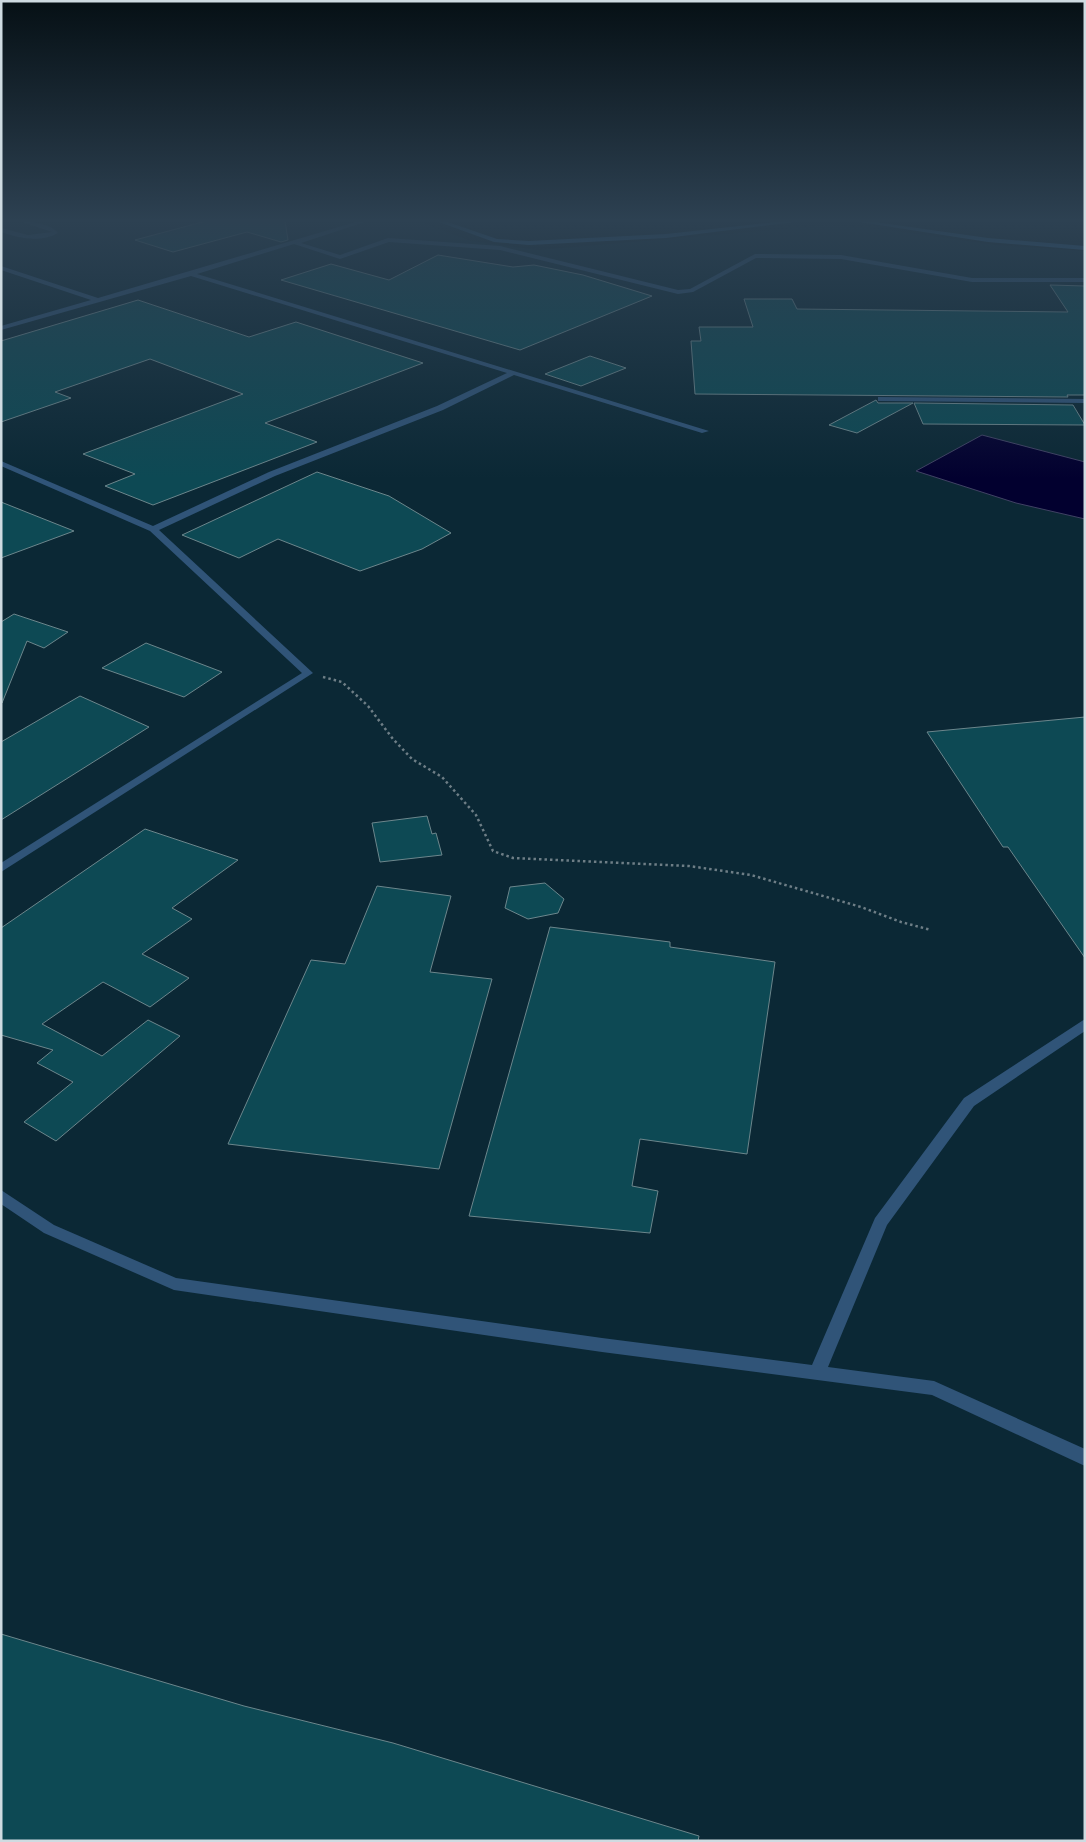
<svg xmlns="http://www.w3.org/2000/svg" width="1086" height="1842" font-family="'Source Sans 3',sans-serif">
<style>
.built{fill:#0b2835}
.water{fill:#02002f;stroke:#404264}
.building{fill:#0d4954;stroke:#6c868c}
.lines{fill:none;stroke-linecap:round;stroke-linejoin:round}
.path{stroke:#6e7e86;stroke-width:2.5;stroke-dasharray:2.5 3;stroke-linecap:butt}
.lane{fill:#305478;fill-rule:evenodd}
.secondary{fill:#3874ad;fill-rule:evenodd}
</style>
<rect width="100%" height="100%" fill="#0a1e27"/>
<path class="built" d="M1,221H418L471,241L538,250L830,225L889,230L996,245L1085,251V1841H1Z"/>
<path class="water" d="M982,435L1085,462V519L1016,503L916,471Z"/>
<path class="building" d="M206,221H285L288,240L281,242L247,232L173,252L135,240Z
M438,255L513,267L534,265L583,275L652,296L520,350L281,280L331,264L389,280Z
M1050,285L1085,286V395H1067L1068,397L695,394L691,341H701L699,327H753L744,299H792L797,309L1068,312Z
M138,300L249,337L296,322L423,363L265,423L317,442L153,505L105,486L135,474L83,454L243,394L150,359L55,392L71,398L1,422V341Z
M590,356L626,368L581,386L545,374Z
M876,400L878,403H913L857,433L829,425Z
M914,403L1073,405L1085,425L923,424Z
M317,472L389,496L451,533L422,549L360,571L278,539L239,558L182,535Z
M1,502L74,531L1,558Z
M14,614L68,632L44,648L27,641L2,703L1,622Z
M146,643L222,672L184,697L102,668Z
M80,696L149,727L1,820V742Z
M1085,717V958L1008,847H1003L927,732Z
M427,816L432,834L436,833L442,855L380,862L372,823Z
M145,829L238,860L172,908L192,919L142,954L189,978L150,1007L103,982L42,1024L102,1056L148,1020L180,1036L56,1141L24,1122L73,1082L37,1063L53,1050L1,1035V928Z
M545,883L564,899L558,913L528,919L505,908L510,887Z
M377,886L451,896L430,972L492,979L439,1169L228,1144L311,960L345,964Z
M550,927L670,942V947L775,962L747,1154L640,1139L632,1186L658,1191L650,1233L469,1216Z
M1,1634L244,1706L393,1743L699,1836L698,1841H1Z"/>
<g class="lines">
<path class="path" d="M323,677L342,682L368,706L393,739L412,759L442,777L476,815L493,851L513,858L689,866L751,875L861,907L901,922L931,930"/>
<path class="lane" d="M19,221C30,221 52,224 58,233C40,243 19,238 1,232V228L28,235L52,232Z
M359,221H368L301,243L340,255L388,238L500,246L678,290L690,289L755,254L841,255L972,278H1085V282H972L841,259L756,258L693,292L678,294L500,250L389,242L340,259L294,244L197,274L709,431L702,433L514,375L443,410L275,476L159,530L313,673L1,872V863L302,673L150,531L1,466V461L153,526L269,472L437,406L507,373L191,276L1,330V326L91,300L1,270V266L98,298Z
M878,397L1085,399V403L881,401H878Z
M1085,1019V1031L974,1106L887,1225L828,1367L934,1381L1085,1449V1466L932,1395L602,1352L174,1290L44,1233L1,1204V1190L54,1225L176,1278L602,1338L812,1365L875,1218L964,1098Z"/>
<path class="secondary" d="M436,221H445L497,239L529,241L666,234L784,221H803L666,238L529,245L494,242Z
M853,221H868L988,238L1085,246V250L988,242Z"/>
</g>
<linearGradient id="sky" x2="0" y2="1"><stop stop-color="#061015"/><stop offset="0.46" stop-color="#2d4152"/><stop offset="1" stop-color="#2d4152" stop-opacity="0"/></linearGradient>
<rect width="1086" height="479" fill="url(#sky)"/>
<rect width="1086" height="1842" fill="none" stroke="#cfdbe1" stroke-width="5"/>
</svg>
